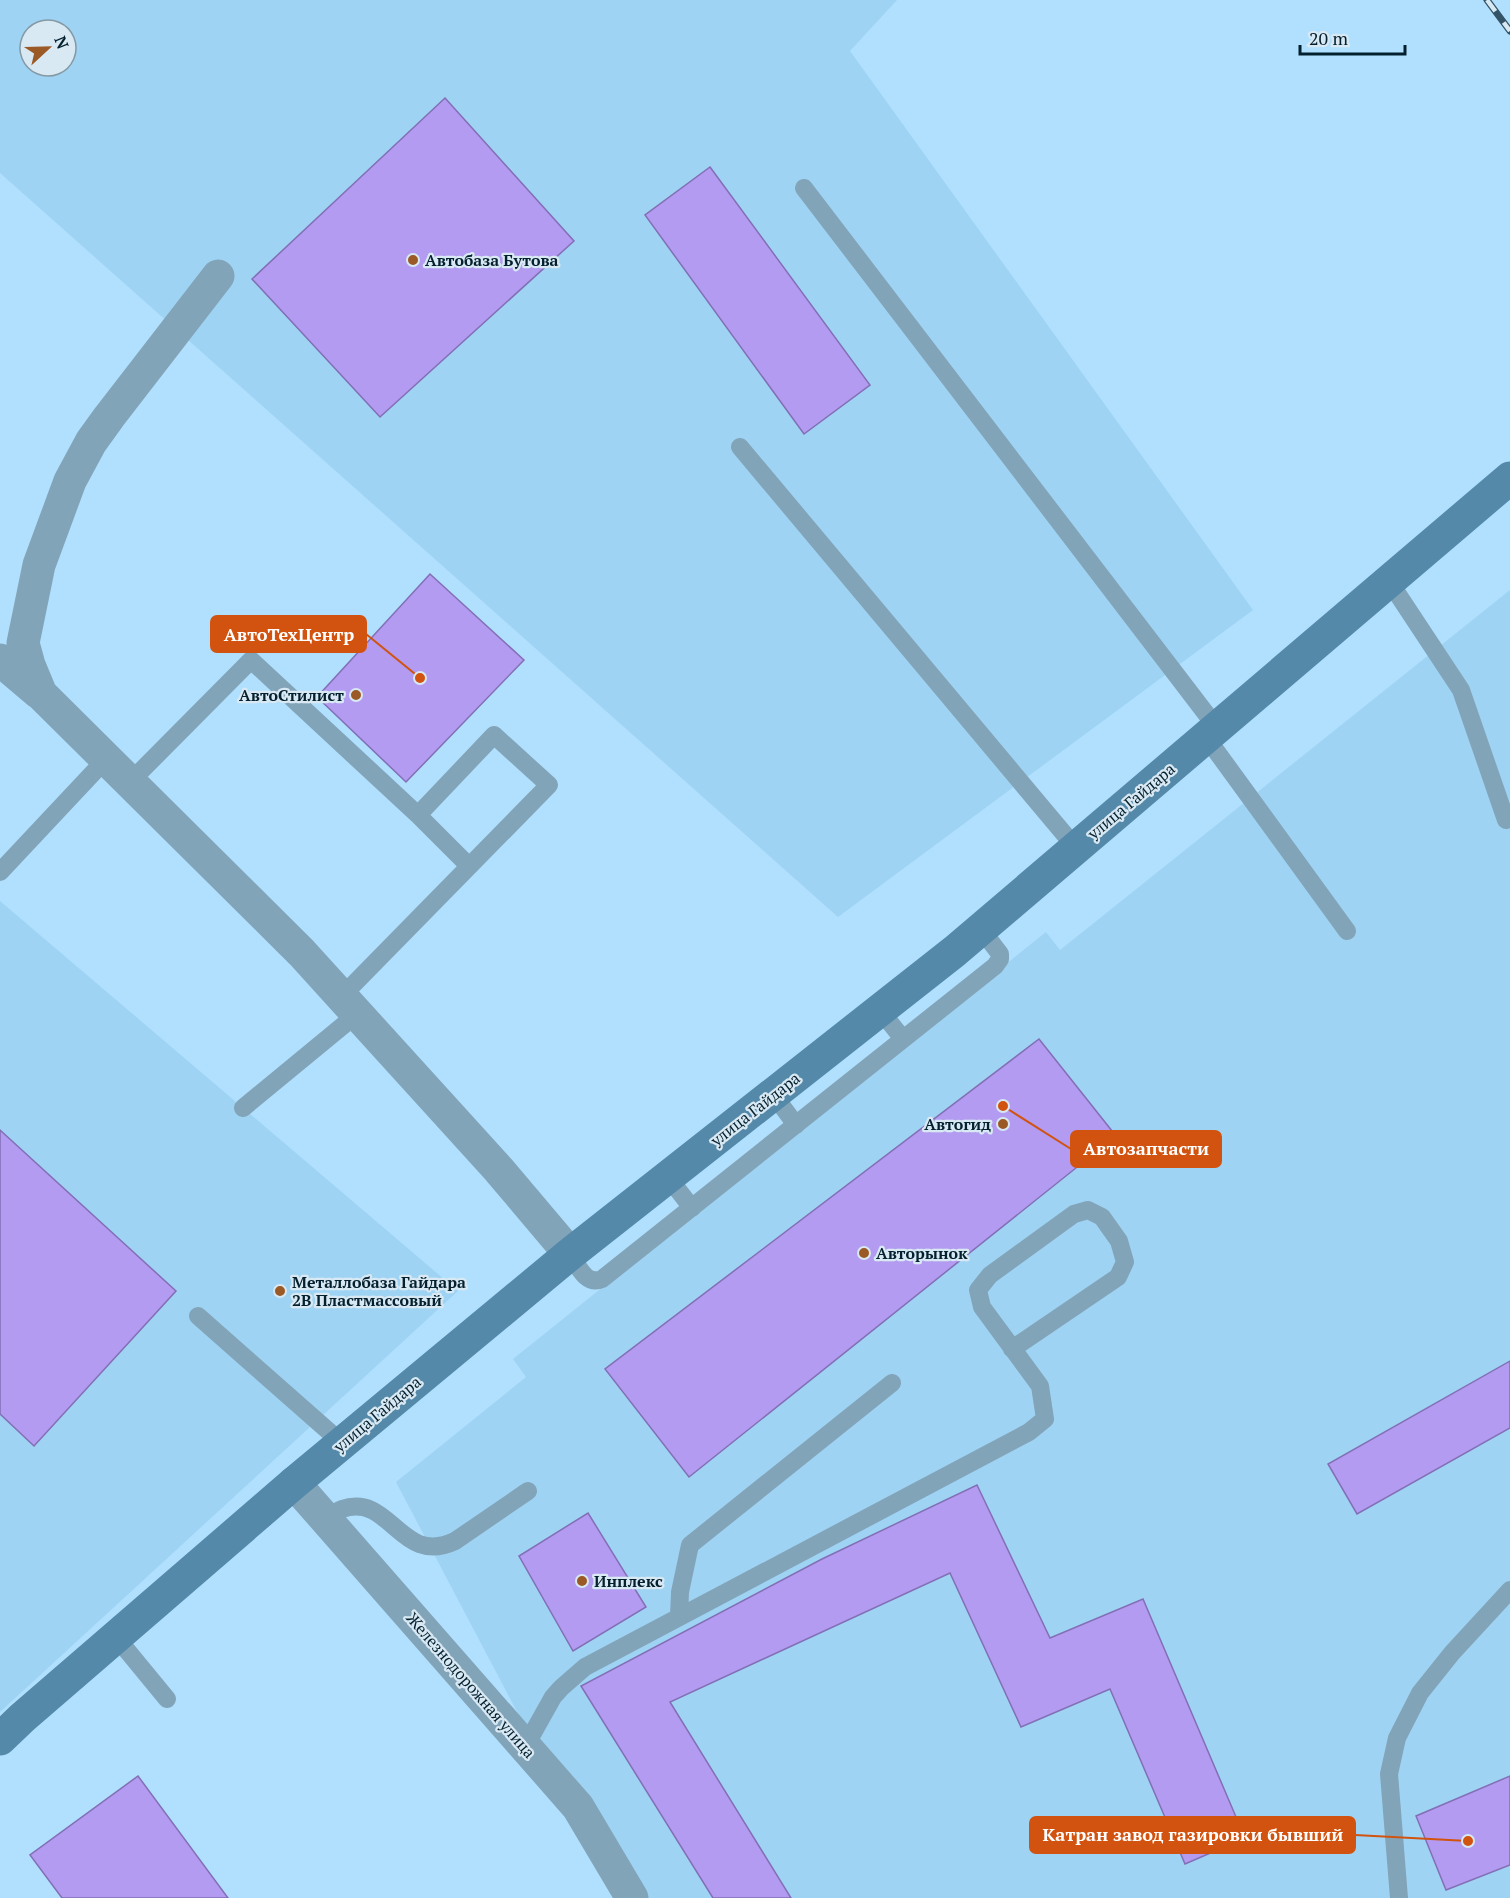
<svg xmlns="http://www.w3.org/2000/svg" width="1510" height="1898" font-family="'PT Serif',serif">
<style>
.built{fill:#9fd3f3;fill-rule:evenodd}
.building{fill:#b29bf0;stroke:#826fb6;stroke-width:1.5}
.lines{fill:none;stroke-linecap:round;stroke-linejoin:round}
.service{stroke:#82a4b9;stroke-width:18}
.minor{stroke:#82a4b9;stroke-width:33}
.secondary{stroke:#5489a9;stroke-width:33}
.rail-casing{stroke:#335467;stroke-width:7}
.rail{stroke:#d9e9f3;stroke-width:4.5;stroke-dasharray:14;stroke-linecap:butt}
.poi-dot{fill:#9a5925;stroke:#d9e9f3;stroke-width:2}
.labels{text-anchor:middle;dominant-baseline:central;stroke-width:4.5;stroke-linejoin:round;paint-order:stroke}
.poi-label{font-size:16px;font-weight:bold;fill:#04202e;stroke:#d9e9f3;text-anchor:start}
.street-label{font-size:16px;fill:#04202e;stroke:#d9e9f3}
.leader{fill:none;stroke:#d1530f;stroke-width:2}
.callout-dot{fill:#d1530f;stroke:#d9e9f3;stroke-width:2}
.callout{fill:#d1530f;stroke:#d1530f;stroke-width:2}
.callout-label{font-size:18px;text-anchor:middle;font-weight:bold;fill:#fff}
</style>
<rect width="100%" height="100%" fill="#b0e0fe"/>
<path class="built" d="M0,0H897L850,51L1253,610L838,917L0,173ZM30,30H66V66H30Z
M1510,590V1898H615L396,1482L526,1377L513,1359L1046,932L1060,950Z
M0,901L458,1291L0,1712Z"/>
<path class="building" d="M445,98L574,241L380,417L252,279Z
M710,167L870,385L804,434L645,215Z
M430,574L524,660L406,782L317,697Z
M1039,1039L1116,1136L689,1477L605,1369Z
M0,1130L176,1291L34,1446L0,1414Z
M1510,1361V1428L1357,1514L1328,1464Z
M977,1485L1050,1638L1143,1599L1245,1838L1185,1864L1110,1689L1021,1727L950,1573L670,1702L791,1898H713L581,1686L822,1559Z
M588,1513L646,1607L573,1651L519,1556Z
M138,1776L228,1898H62L30,1855Z
M1510,1776V1865L1446,1890L1416,1816Z"/>
<g class="lines">
<path class="service" d="M804,188L1217,728
M740,447L1076,848
M1389,581L1461,690L1506,820
M1206,737L1347,931
M129,783L251,660L418,815L494,735L549,785L342,996
M418,815L469,866
M0,872L106,759
M880,1010L903,1039
M773,1094L796,1125
M243,1108L357,1014
M668,1177L692,1208
M570,1254C578,1266 586,1286 602,1279L995,966L1000,959V954L981,929
M198,1316L342,1443
M326,1519C331,1516 336,1511 342,1509C391,1492 400,1567 455,1541L528,1491
M679,1616L680,1592L690,1545L892,1383
M116,1637L167,1699
M525,1747L553,1697L561,1688L585,1667L1029,1432L1045,1419L1040,1386L982,1307L978,1290L990,1275L1074,1214L1088,1210L1102,1217L1119,1241L1125,1262L1118,1277L1012,1349
M1399,1898L1389,1774L1397,1738L1420,1693L1452,1653L1510,1590"/>
<path class="minor" d="M218,276L109,417L91,442L70,481L39,565L23,643L29,665L41,694L302,953L499,1170L570,1254
M0,660L39,693
M294,1483L578,1807L632,1898"/>
<path class="secondary" d="M0,1739L22,1718L294,1483L570,1254L955,951L1510,478"/>
<g class="rail-casing">
<path id="rail" d="M1487,0L1510,31"/>
</g>
<use href="#rail" class="rail"/>
</g>
<g class="poi-dot">
<circle cx="413" cy="260" r="6"/>
<circle cx="356" cy="695" r="6"/>
<circle cx="1003" cy="1124" r="6"/>
<circle cx="864" cy="1253" r="6"/>
<circle cx="280" cy="1291" r="6"/>
<circle cx="582" cy="1581" r="6"/>
</g>
<g class="labels">
<g class="poi-label">
<text x="425" y="260">Автобаза Бутова</text>
<text x="344" y="695" text-anchor="end">АвтоСтилист</text>
<text x="991" y="1124" text-anchor="end">Автогид</text>
<text x="876" y="1253">Авторынок</text>
<text x="292" y="1282">Металлобаза Гайдара<tspan x="292" dy="18">2В Пластмассовый</tspan></text>
<text x="594" y="1581">Инплекс</text>
</g>
<g class="street-label">
<text transform="translate(1131 801) rotate(-40)">улица Гайдара</text>
<text transform="translate(755 1109) rotate(-38)">улица Гайдара</text>
<text transform="translate(377 1414) rotate(-40)">улица Гайдара</text>
<text transform="translate(471 1685) rotate(49)">Железнодорожная улица</text>
</g>
</g>
<path class="leader" d="M420 678L366 634M1003 1106L1071 1149M1468 1841L1355 1835"/>
<g class="callout-dot">
<circle cx="420" cy="678" r="6"/>
<circle cx="1003" cy="1106" r="6"/>
<circle cx="1468" cy="1841" r="6"/>
</g>
<g class="callout">
<rect x="211" y="616" width="155" height="36" rx="6"/>
<rect x="1071" y="1131" width="150" height="36" rx="6"/>
<rect x="1030" y="1817" width="325" height="36" rx="6"/>
</g>
<g class="callout-label">
<text x="289" y="641">АвтоТехЦентр</text>
<text x="1146" y="1155">Автозапчасти</text>
<text x="1193" y="1841">Катран завод газировки бывший</text>
</g>
<g transform="translate(48 48) rotate(68)"><circle r="28" fill="#d9e9f3" stroke="#8499a4" stroke-width="1.5"/>
<path d="M0-4.5L10 22L0 15L-10 22Z" fill="#9a5925"/>
<text y="-9" font-size="16" font-weight="bold" text-anchor="middle" fill="#04202e">N</text>
</g>
<path d="M1300 45v9h105v-9" fill="none" stroke="#04202e" stroke-width="3"/>
<text x="1309" y="45" font-size="18" fill="#04202e" stroke="#d9e9f3" stroke-width="4.5" paint-order="stroke">20 m</text>
</svg>
